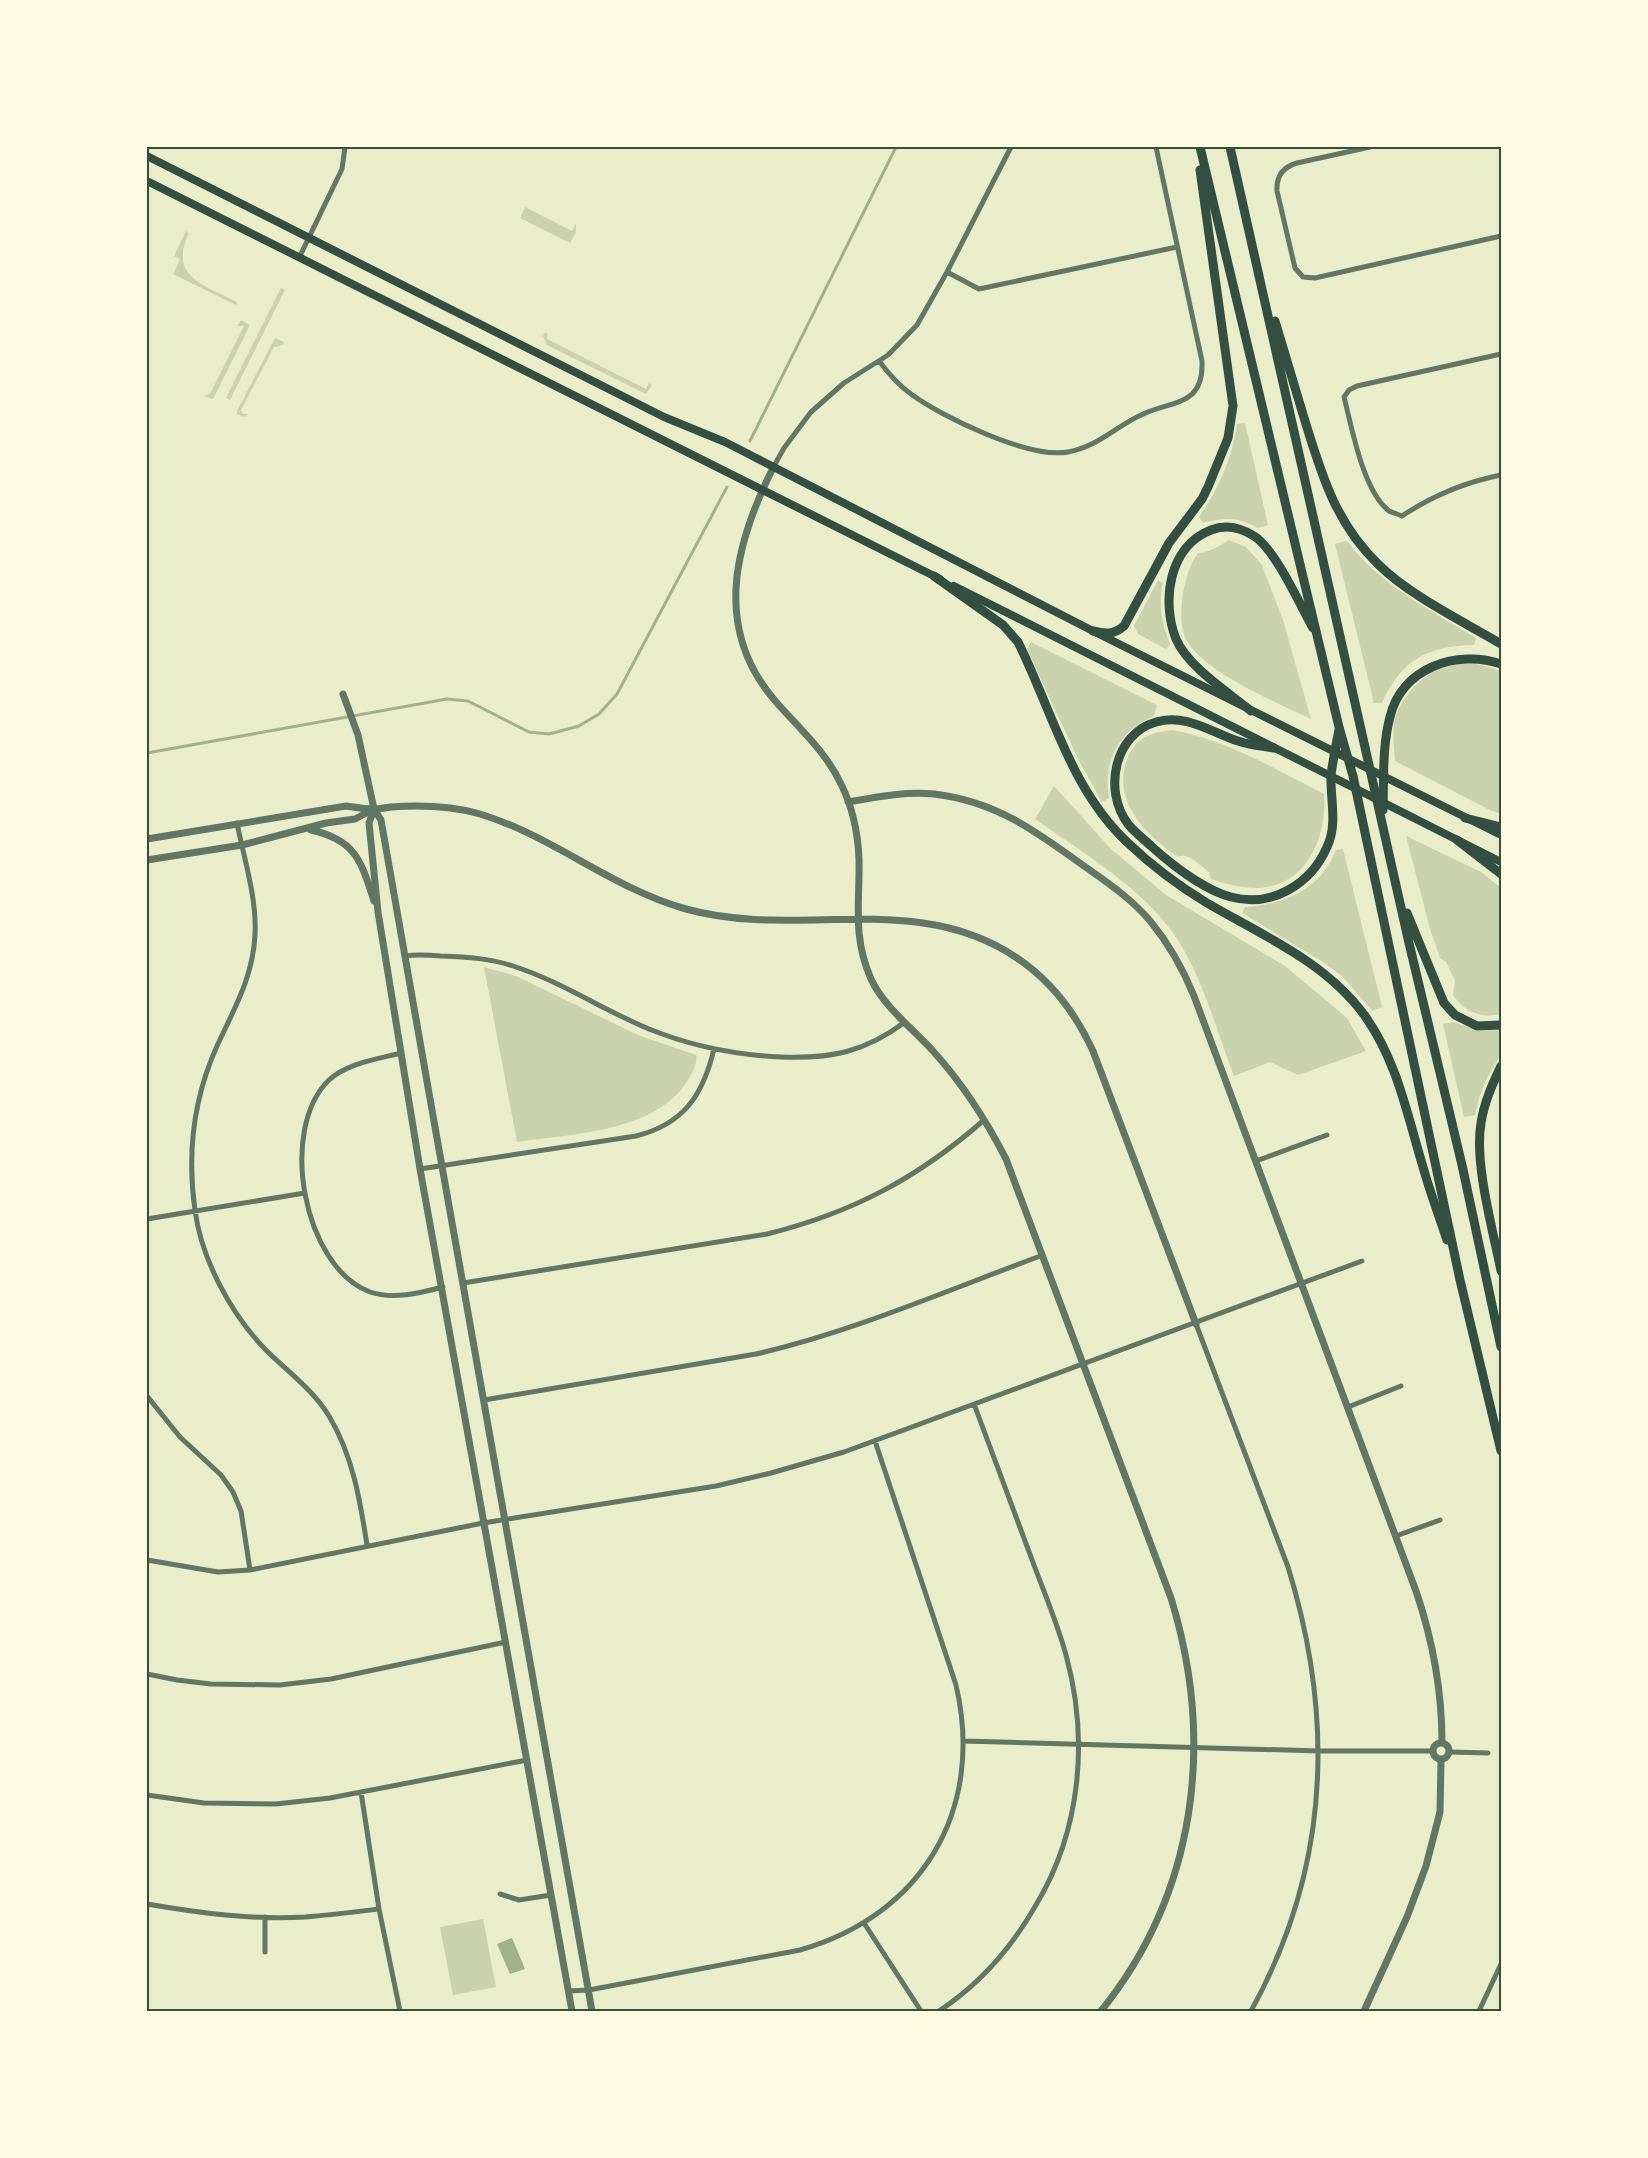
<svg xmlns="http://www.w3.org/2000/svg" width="1648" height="2158" font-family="Figtree,sans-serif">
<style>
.green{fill:#cad2ad}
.water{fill:#a3b18a}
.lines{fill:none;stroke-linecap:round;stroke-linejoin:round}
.stream{stroke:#a3b18a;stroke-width:3}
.minor{stroke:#617663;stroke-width:5}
.tertiary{stroke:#617663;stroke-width:7}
.primary{stroke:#344e41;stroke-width:8}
.motorway{stroke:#344e41;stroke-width:9}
.neatline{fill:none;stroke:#344e41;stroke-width:2}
</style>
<rect width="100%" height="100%" fill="#e9edc9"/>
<path class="green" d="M525,207L572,231L576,223V232L570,243L520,218Z
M186,231L189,233C168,277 204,285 237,302L236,305L173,274L180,259L174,256Z
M281,288L285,290L230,400L226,398Z
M241,320L249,325V327L213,399L203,396L210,394L244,326H237Z
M545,332L548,334L547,339L646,389L649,383L652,385L646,394L547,345L543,336Z
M275,338L284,342L283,345L274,347L241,410L243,414H248L244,417L237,414V411Z
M1245,423L1268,525L1258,528C1240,517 1223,517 1203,523L1199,517C1219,488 1232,459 1237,424Z
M1229,540L1246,547L1262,565L1283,620L1311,719C1279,704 1204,672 1187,641C1180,628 1181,615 1182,601C1184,585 1188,566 1198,553C1211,552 1219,546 1229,540Z
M1347,541C1380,585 1430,610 1476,638L1474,645C1428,646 1402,659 1382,703H1374L1335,544Z
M1158,580L1163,583C1158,605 1162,623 1170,644L1166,649L1138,634L1134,626Z
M1031,642L1157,705L1154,716C1119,731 1103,760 1109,798L1102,802L1079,761L1027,649Z
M1460,664H1477L1501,671V814L1490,810L1395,761C1394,747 1392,733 1395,719C1400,700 1419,678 1437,670C1444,667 1452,666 1460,664Z
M1172,730C1227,740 1275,769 1324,794C1327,837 1307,887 1256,888C1241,888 1226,884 1211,879L1209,872C1202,867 1194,859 1186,856C1182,855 1181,857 1177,856C1172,854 1166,848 1162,845C1135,823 1113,792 1128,757C1136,737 1153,732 1172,730Z
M1054,786L1111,849L1166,895L1285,966L1347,1018L1366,1051L1298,1075L1270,1062L1234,1076C1215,1027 1200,966 1167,925C1134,883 1079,850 1035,819Z
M1406,836L1481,872L1501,888V1009L1499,1014C1480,1019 1464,1011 1453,995L1455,981L1446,962L1440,958L1430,929Z
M1343,849L1382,1007L1372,1011L1343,977L1326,964L1242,913L1245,907C1285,904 1320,890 1336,850Z
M484,967L516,976L638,1035L696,1055C698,1063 692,1073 688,1080C657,1132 571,1134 517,1142Z
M1454,1022L1478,1031L1501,1030V1054L1487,1078L1479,1098L1475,1115L1464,1117L1443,1024Z
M483,1919L496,1987L453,1995L440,1927Z"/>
<path class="water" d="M512,1938L525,1969L510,1974L497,1944Z"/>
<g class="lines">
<path class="stream" d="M750,441L896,147
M147,753L447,699L468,701L529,732L549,734L579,726L599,714L617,694L727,487"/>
<path class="minor" d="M1370,147L1297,163C1283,167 1276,176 1277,191L1295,268L1303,277L1315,278L1501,236
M299,258L342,169L345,147
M947,272L979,289L1177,247
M1501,354L1357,386L1349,390L1344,397C1352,428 1363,491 1389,511C1393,513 1398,514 1402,516C1432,496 1466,482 1501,475
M879,361C888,373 898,385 911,394C942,417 1029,459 1068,452C1097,447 1115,427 1141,415C1172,400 1204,407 1202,361L1156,147
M774,466L784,448L811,412L844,383L888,355L917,325L947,272L1011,147
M237,823C244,859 257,898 255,935C253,977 234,1009 217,1046C194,1097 187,1154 195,1210C201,1258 230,1312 263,1347C285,1370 312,1388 329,1416C353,1456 360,1500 367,1545
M405,956C417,954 429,955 441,956C466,957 489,958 513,966C560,981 603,1010 649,1029C691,1046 736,1055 781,1057C831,1059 865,1052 905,1022
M401,1053C378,1059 347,1063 329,1080C278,1129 303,1267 370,1292C394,1300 420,1293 443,1287
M1256,1161L1327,1135
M420,1169L636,1136C684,1124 703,1095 714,1049
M147,1219L305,1193
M463,1283L767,1234C852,1213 918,1178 984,1120
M1196,1324L1288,1567C1335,1719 1329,1870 1251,2011
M147,1396L180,1437L221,1475L233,1492L241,1511L250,1570
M484,1400L756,1354C855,1331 948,1290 1043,1255
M1348,1407L1401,1386
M1396,1536L1440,1520
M147,1560L218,1572L250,1570L483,1523L716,1486L771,1473L844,1452L1362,1261
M147,1674L177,1680L211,1684L280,1685L331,1679L506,1642
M964,1741L1319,1751H1433
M1450,1752L1488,1753
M361,1792L379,1909L400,2011
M147,1795L204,1803L276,1804L330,1798L527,1760
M500,1894L519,1900L551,1895
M147,1904C199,1913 252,1920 305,1917C330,1915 354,1912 379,1909
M864,1923L921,2011
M265,1952V1917
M568,1991L589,1990L800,1950C923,1915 985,1809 956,1685L875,1441
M939,2011C980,1984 1012,1947 1036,1905C1081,1830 1089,1739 1066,1655C1057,1622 1043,1590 1031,1557C1012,1506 993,1455 974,1404
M1479,2011L1501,1964"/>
<path class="tertiary" d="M774,466C734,545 712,630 777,703C800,729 826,752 841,784C852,806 858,834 859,859C860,902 852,936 871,979C884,1007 912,1028 933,1051C962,1083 986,1120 1006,1159L1171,1598C1215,1741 1197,1892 1101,2011
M343,694L358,735L374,809L381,820C451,1217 520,1614 592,2011
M848,802C876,797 906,791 934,794C995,801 1036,831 1084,866C1108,883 1132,899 1151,922C1169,944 1183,969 1194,996L1416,1591C1433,1641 1442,1690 1442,1743
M374,809L369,823L378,912L420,1169L572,2011
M311,830C356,840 361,861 374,901
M147,839L346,806C354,807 364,809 373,809C379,809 385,808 391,807C420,805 452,806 480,814C553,836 613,889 686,909C797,940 916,889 1017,958C1051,981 1076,1014 1093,1051L1196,1324
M147,860L242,845L326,823L355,819L374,809
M1433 1751a8 8 0 1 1 16 0a8 8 0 1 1-16 0Z
M1364,2011L1407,1917L1426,1866L1440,1812L1441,1760"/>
<path class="primary" d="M147,156L664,417L725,442L1093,631L1501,835
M147,181L940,579
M954,586L1501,862"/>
<path class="motorway" d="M1200,147L1339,727L1353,776L1460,1280L1501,1451
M1230,147L1409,943L1462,1165L1501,1347
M1275,321C1285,354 1295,388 1305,421C1322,476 1336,524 1379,565C1409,595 1464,622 1501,644
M934,576L1003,625L1018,642C1052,710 1070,789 1128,843C1152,866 1179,886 1207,903C1262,935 1326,962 1365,1016C1397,1061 1407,1114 1423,1167C1430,1192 1439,1216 1447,1240
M1093,631C1106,634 1113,635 1124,626L1169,543L1202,499L1208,487L1228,438L1233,406L1200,170
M1251,711C1228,692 1188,667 1176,639C1161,601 1169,546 1211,530C1226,524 1241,528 1254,536C1275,549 1300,605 1313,628
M1274,748C1262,746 1249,745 1238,741C1211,732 1185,713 1156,722C1114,734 1103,791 1128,824C1134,832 1144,839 1151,846C1171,864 1204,890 1231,897C1272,908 1311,884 1327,847C1338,824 1330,799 1331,775C1333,760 1336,745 1339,730
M1383,810C1384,779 1382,747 1390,717C1401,668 1457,649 1501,664
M1465,818L1501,827
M1457,840L1501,874
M1407,913L1444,1003L1455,1015L1477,1026L1501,1025
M1501,1066C1492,1085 1484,1103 1481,1123C1474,1163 1493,1230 1501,1271"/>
</g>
<rect width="1648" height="2158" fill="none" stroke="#fefae0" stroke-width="297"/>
<rect x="148" y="148" width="1352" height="1862" class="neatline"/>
</svg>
